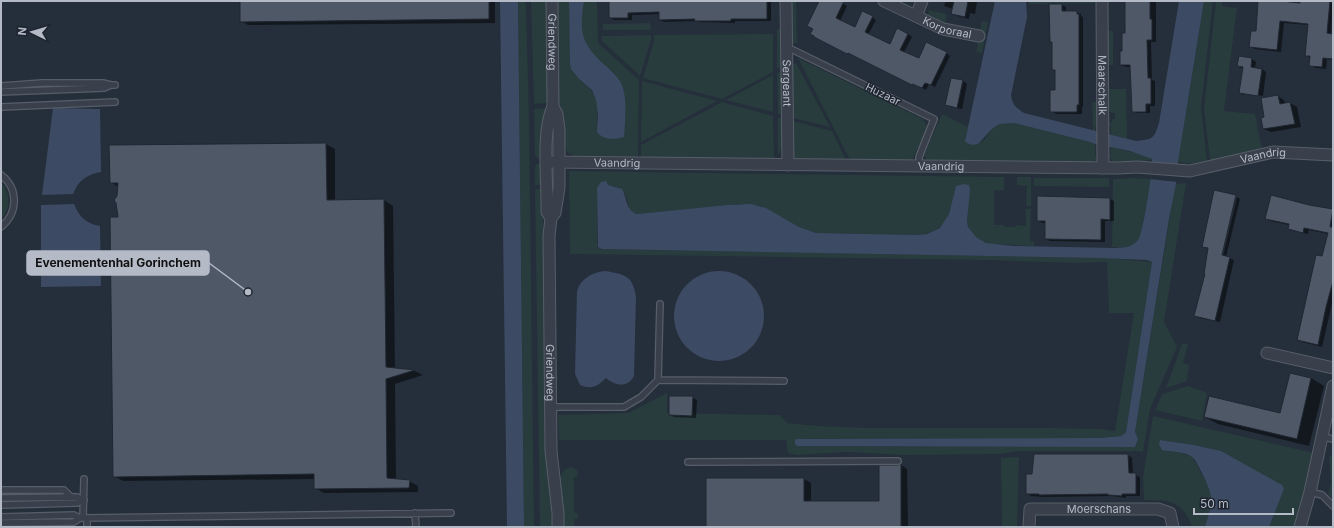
<svg xmlns="http://www.w3.org/2000/svg" width="1334" height="528" font-family="Inter,sans-serif">
<style>
.green{fill:#283b3d}
.water{fill:#3c4b63}
.pier{fill:#252e3b}
.shadow{fill:#0007}
.building{fill:#4e5867;stroke:#202732}
.lines{fill:none;stroke-linecap:round;stroke-linejoin:round}
.service-casing{stroke:#575e69;stroke-width:8}
.minor-casing{stroke:#575e69;stroke-width:13}
.service{stroke:#39404b;stroke-width:5.5}
.minor{stroke:#39404b;stroke-width:11}
.labels{text-anchor:middle;dominant-baseline:central;stroke-width:3;stroke-linejoin:round;paint-order:stroke}
.street-label{font-size:11px;fill:#b4bbc7;stroke:#1e2530}
.leader{fill:none;stroke:#b4bbc7;stroke-width:1.5}
.callout-dot{fill:#b4bbc7;stroke:#1e2530;stroke-width:1.5}
.callout{fill:#b4bbc7;stroke:#b4bbc7;stroke-width:1.5}
.callout-label{font-size:12px;text-anchor:middle;font-weight:bold;fill:#111}
</style>
<rect width="100%" height="100%" fill="#252e3b"/>
<path class="green" d="M518,1H525L526,6L529,118L534,527H524Z
M531,1H546L547,103L534,104Z
M558,1H569C569,27 569,52 578,77C580,83 588,85 591,90C600,102 597,117 597,132L625,100C623,67 592,66 584,41C580,27 582,14 584,1H597L598,43L639,80L638,156H574L567,152L563,142L559,109Z
M791,1H796L797,43H792Z
M1029,1H1096L1097,3L1029,4Z
M1204,1H1213L1201,107L1207,161L1193,164L1178,162Z
M1216,1H1222V6L1237,8L1224,111L1255,114L1262,149L1210,161L1204,109Z
M929,10L947,14L945,23L930,16L928,14Z
M982,21L988,22L982,53L976,52L981,31H980Z
M650,23L651,30H603V24Z
M777,29H781L782,66L777,69Z
M1107,31H1113V65H1107Z
M773,34V72L722,99L643,78L654,41V35Z
M651,35V40L640,76L602,41V36Z
M798,58L923,119L927,127V129L912,160L910,161L850,160Z
M796,63L830,127L793,118L792,65Z
M781,71L782,114V115L778,114L777,73Z
M773,75V112L726,100Z
M642,81L717,101L641,142Z
M1108,89H1126L1127,139L1111,135V126H1109L1108,123H1112V119H1115V113L1110,112V110H1108Z
M722,102L773,116L774,158L641,157V145Z
M1092,102H1097V126H1095V131L1093,130Z
M547,108L544,158H538L535,155L534,109Z
M942,114L968,127L965,138L973,145L978,144L984,140L993,128L1000,124L1006,123H1014L1090,142L1095,144V155L1097,156L1096,160L1092,162L928,161L924,156L925,153Z
M778,117L782,119V148L778,155Z
M793,121L832,131L846,160L793,159Z
M1111,147L1148,156L1152,159L1153,160H1146L1145,162H1113L1111,160L1109,155H1111Z
M537,164H544V185H535V167Z
M570,171L1004,177V190H994V225H1004V227H1016V225L1026,226V209H1031L1030,241L1034,242V246L992,244C981,242 969,235 967,222C967,217 968,212 968,207C968,199 965,192 964,185L954,192C950,218 945,232 917,235L816,233L799,227L761,206L738,204L637,214C625,210 630,204 626,196C620,184 608,185 597,188V240L598,247L602,249L1108,258L1152,262L1126,432L1121,436L1100,438L796,439L795,444L798,446L1135,447L1138,439L1135,432L1173,197L1176,184L1186,183L1164,322L1177,347L1150,409L1143,452L1135,451H1019L999,454L903,455L846,452L797,455L788,453L786,440H559L558,415L628,413L667,393V413L780,415L787,423L818,426L869,428H1046L1100,429L1115,431L1134,313H1109L1107,262L1078,263L988,260L570,254L569,172Z
M1017,177H1031V206H1026L1027,186L1017,185Z
M1034,178H1109V187L1034,186Z
M1135,178L1151,179L1141,235C1136,248 1124,248 1112,247L1113,179Z
M1,182C11,194 11,208 1,220Z
M535,189H544L543,231L545,450L552,513V527H540Z
M1182,344H1188L1183,363L1189,365L1187,381L1166,388Z
M1188,386L1207,393L1202,421L1155,410L1162,394Z
M1153,416L1314,453L1302,506L1294,527H1269L1284,489L1221,451L1194,445L1160,440L1184,454L1191,456L1196,463L1209,488L1211,496L1210,510L1205,527H1192C1183,500 1168,500 1144,500L1143,477Z
M1329,456L1333,457V499L1328,494L1331,483Z
M1019,457L1017,527H1002L1001,458Z
M571,467L576,469L578,473L577,477H574V512L578,514V518L574,519V527H564L560,480C561,473 564,469 571,467Z"/>
<path class="water" d="M500,1H518L524,527H507Z
M569,1H584C579,33 581,44 606,66C613,73 620,78 623,88C627,100 625,124 624,137C614,140 603,140 597,132L598,115L596,100L592,90L579,79L571,69L570,64Z
M995,1H1026L1027,17L1011,95C1012,104 1016,108 1024,113L1136,141C1153,139 1154,139 1159,123L1179,1H1204L1178,162L1176,184L1169,219L1135,432L1138,439L1135,447L797,446L795,444V440L797,439L1100,438L1121,436L1126,432L1152,262L1147,260L1101,258L602,249L598,247L597,188L601,182L606,181L608,185L622,189C627,197 625,210 637,214L727,205L751,204L766,208L799,227L816,233L917,235L927,234L940,228L949,214L956,186L964,184L969,185L970,190L967,221L968,227L976,237L986,243L1013,246L1116,248C1124,247 1132,248 1138,240C1143,234 1153,168 1152,159L1130,151L1095,144L1090,142L1014,123L1000,124L993,128L978,144L973,145L967,143L965,141Z
M53,108L100,109L101,172C87,174 78,181 73,194L42,195Z
M74,204C79,217 87,224 100,226L101,286L41,287V205Z
M674 316a45 45 0 1 1 90 0a45 45 0 1 1-90 0Z
M606,271C626,275 633,276 636,297L634,376C628,388 615,386 606,378C598,386 592,390 580,385L575,374L577,291C581,278 593,272 606,271Z
M1160,440L1194,445L1221,451L1282,485L1284,489L1269,527H1205C1213,500 1214,498 1202,473C1199,468 1197,461 1192,457C1185,451 1170,452 1162,450L1159,444Z"/>
<path class="pier" d="M1151,162L1180,165L1178,182L1149,179Z"/>
<path class="shadow" d="M241,1H495V23L248,25L241,21Z
M610,1H771V21H735V23L700,22L697,21L664,22L660,20V14L632,15V20H614L610,18Z
M832,1H838L847,6L840,21L855,28L872,17L876,20L868,35L890,45L908,34L912,37L904,52L920,59L946,53L950,56L935,87L929,84L926,90L917,85L916,86L816,36Z
M946,1H975L977,2L975,14L970,13L969,19L957,16L952,14L953,9L944,6Z
M1128,1H1156V42H1151L1152,80L1155,81V106H1150V113H1137L1133,110L1131,67H1126L1121,65Z
M1259,1H1278L1300,4L1301,1H1333L1331,34L1333,35V60L1327,59L1326,69L1315,68L1310,65V58L1306,55L1309,25L1284,23L1281,52L1255,49L1250,46L1257,32Z
M1062,5L1066,7V12H1076L1081,14V16L1083,17V107H1082V114H1056L1051,111L1056,91V71L1053,70Z
M1239,57L1252,59L1256,62L1255,68L1262,69L1266,72L1263,96L1244,93V95L1240,93L1244,69L1238,66Z
M951,79L963,81L967,84L962,109L950,107L946,104Z
M1244,95L1262,98L1277,96L1284,100L1285,104L1290,103L1297,107L1301,127L1271,132L1264,129L1265,118L1262,98Z
M326,144L335,149V201L384,200L393,206L395,369L415,371L423,375L395,384L396,480L409,481L418,486V492L324,493L315,488V479L123,481L114,476L119,218L118,187L111,182Z
M1235,196L1220,260H1222L1237,197L1240,199L1226,257L1234,260L1220,322L1199,318L1195,315L1206,274L1208,249L1203,246Z
M1110,199L1114,201V221H1105V242L1050,241L1046,239V223H1042L1038,220Z
M1309,206L1333,210V235L1309,230L1308,234L1293,231L1289,228V225L1270,221L1266,218Z
M1333,260V299L1322,347L1302,342L1298,339Z
M1311,378L1324,386L1309,446L1218,424L1205,417L1281,414Z
M692,397L697,400L696,418L674,417L670,415Z
M1128,455L1132,458L1133,474L1140,477V496H1126V498L1112,496L1044,497L1031,496L1027,493L1033,475Z
M901,465L907,469L908,527H707V479H804L811,483V502H880Z"/>
<path class="building" d="M240,1H489V19L240,22Z
M609,1H767V19H731V21H694L695,19L659,20V12L628,13V18H609Z
M819,1H844L836,18L855,27L862,11L873,16L865,32L890,44L897,28L908,34L900,50L919,58L926,42L947,52L931,85L925,83L922,88L912,84V85L848,53L847,54L814,37V36L810,34L813,29L807,26Z
M954,1H968L965,17L951,14Z
M1125,1H1150V19H1152V40H1147L1148,78H1151V104H1146V112H1132L1130,65H1120V51H1122V33H1125Z
M1258,1H1281L1300,3V1H1330L1327,33L1333,34V59L1323,58L1322,67L1309,66L1310,56H1305L1308,24L1280,21L1277,50L1249,47L1251,31H1256Z
M1049,4H1062V11H1077V14H1079V105H1077V112H1050V90H1055V70H1052V42H1050Z
M1239,56L1252,58L1251,67L1262,69L1258,96L1239,93L1243,67L1237,66Z
M951,78L963,80L957,108L945,105Z
M1278,95L1280,104L1290,102L1295,124L1263,129L1261,118L1264,117L1261,98Z
M326,143L327,200L384,199L386,367L415,370L386,379L387,478L410,480L409,488L314,489V474L113,477L110,217H118L116,203L114,200L117,196L118,183H110L109,145Z
M1214,190L1236,195L1222,255L1230,257L1215,321L1194,316L1205,274H1204L1208,248L1202,247Z
M1271,195L1309,205L1333,209L1330,227H1333V281L1326,307L1318,345L1297,340L1316,255L1322,256L1328,233L1304,228L1303,233L1288,229L1289,224L1265,219Z
M1037,196L1110,198V220L1101,219V240L1045,239V221H1037Z
M1290,373L1311,378L1297,439L1204,417L1209,396L1280,413Z
M669,396H693L692,416L669,415Z
M1034,454H1128L1129,473H1136V494H1122V496L1108,495V494L1039,495V494H1026V474H1032Z
M901,464V527H706V478H804V501H879V465H898Z"/>
<g class="lines">
<g class="service-casing">
<path id="service" d="M787,47L934,119L919,157V166
M1,86L42,83H103L111,85H115
M1,92L104,88L111,85
M1,107L115,102
M1,175C19,189 18,213 1,227
M658,380L660,304
M550,407H624L641,397L658,380L784,381
M1323,437L1333,439
M688,462L898,461
M84,479L83,518L451,513
M1,490H64L71,497
M1310,492L1322,495L1333,506
M1,498L77,497L84,500
M1,505L77,503L84,500
M415,513L416,527
M1,517L74,515L80,518H83
M1,523L74,522L80,518
M87,527V518"/>
</g>
<g class="minor-casing">
<g id="minor">
<path id="s1" d="M552,1L553,107C542,129 547,177 547,203V212L551,218L549,236L551,451L558,513V527"/>
<path id="s2" d="M786,1L788,165"/>
<path id="s3" d="M884,1L943,29L979,36"/>
<path id="s4" d="M1102,1L1103,168"/>
<path d="M916,16L922,1"/>
<path id="s5" d="M547,162L1118,168L1137,167L1190,171L1273,152L1333,155"/>
<path d="M551,218L555,213L559,188V129L557,114L553,107"/>
<path d="M1267,353L1333,368"/>
<path id="s6" d="M1029,527L1030,509H1158L1170,513L1173,527"/>
<path d="M1300,527L1310,492L1333,386"/>
</g>
</g>
<use href="#service" class="service"/>
<use href="#minor" class="minor"/>
</g>
<g class="labels">
<g class="street-label">
<text stroke="none"><textPath href="#s3" startOffset="69">Korporaal</textPath></text>
<text stroke="none"><textPath href="#s1" startOffset="41">Griendweg</textPath></text>
<text stroke="none"><textPath href="#s2" startOffset="82">Sergeant</textPath></text>
<text stroke="none"><textPath href="#s4" startOffset="84">Maarschalk</textPath></text>
<text transform="translate(883 94) rotate(26)">Huzaar</text>
<text stroke="none"><textPath href="#s5" startOffset="718">Vaandrig</textPath></text>
<text stroke="none"><textPath href="#s5" startOffset="70">Vaandrig</textPath></text>
<text stroke="none"><textPath href="#s5" startOffset="394">Vaandrig</textPath></text>
<text stroke="none"><textPath href="#s1" startOffset="374">Griendweg</textPath></text>
<text stroke="none"><textPath href="#s6" startOffset="87">Moerschans</textPath></text>
</g>
</g>
<path class="leader" d="M248 292L209 263"/>
<circle class="callout-dot" cx="248" cy="292" r="4"/>
<rect class="callout" x="27" y="251" width="182" height="24" rx="4"/>
<g class="callout-label">
<text x="118" y="267">Evenementenhal Gorinchem</text>
</g>
<rect width="1334" height="528" fill="none" stroke="#b4bbc7" stroke-width="4"/>
<g transform="translate(32 32) rotate(275)" stroke="#1e2530" stroke-width="3" paint-order="stroke">
<path d="M0-3L7 15L0 10L-7 15Z" fill="#b4bbc7"/>
<text y="-6" font-size="11" font-weight="bold" text-anchor="middle" fill="#b4bbc7">N</text>
</g>
<path d="M1194 508v6h99v-6" fill="none" stroke="#b4bbc7" stroke-width="2"/>
<text x="1200" y="508" font-size="12" fill="#b4bbc7" stroke="#1e2530" stroke-width="3" paint-order="stroke">50 m</text>
</svg>
